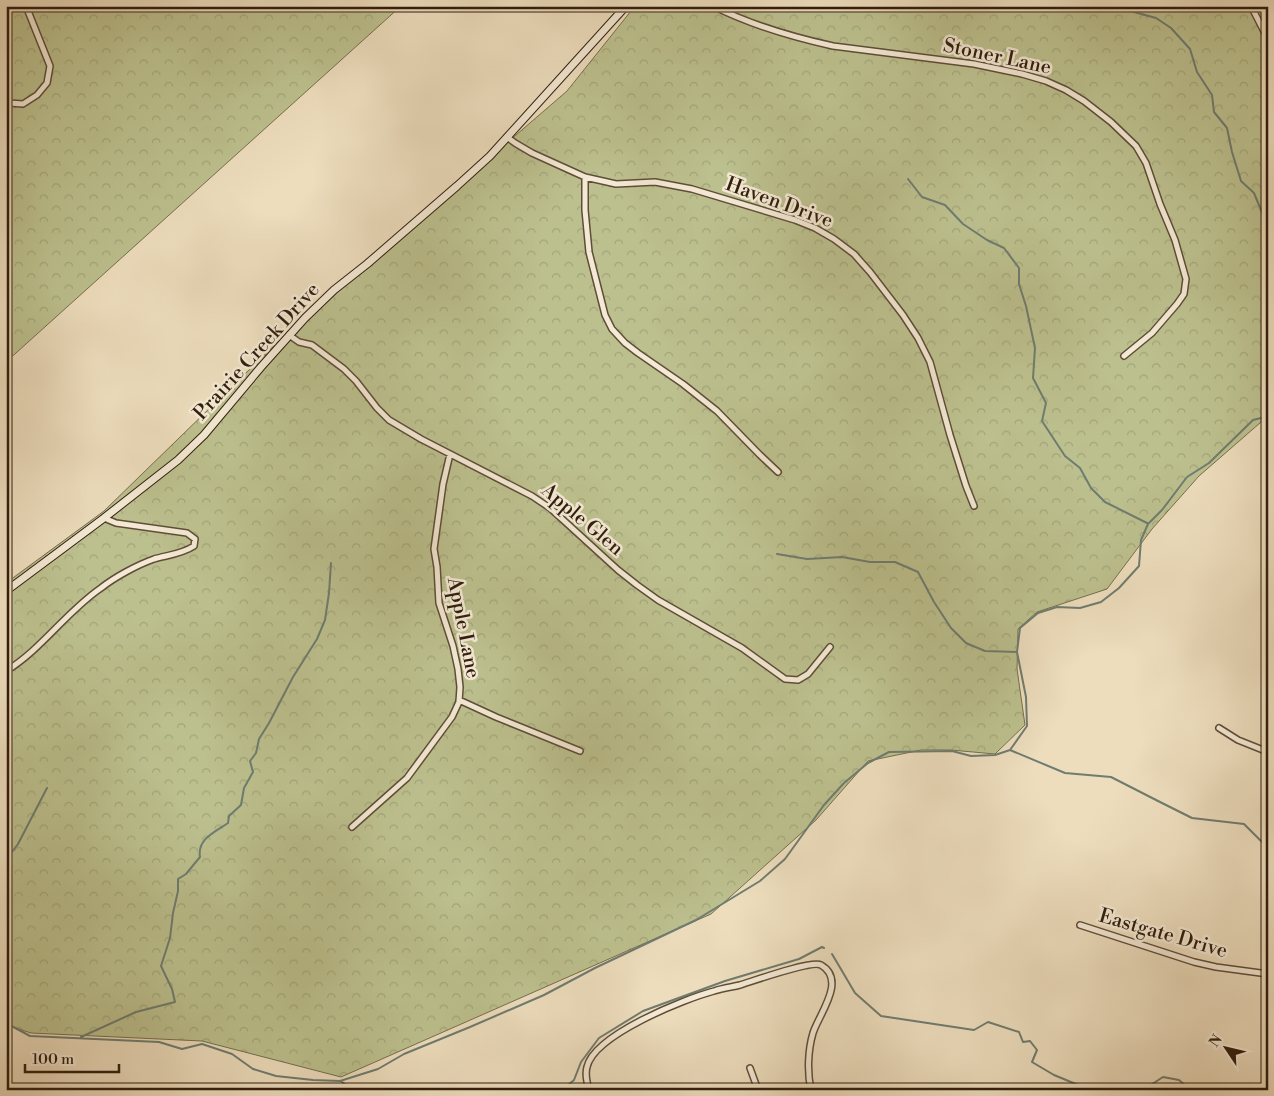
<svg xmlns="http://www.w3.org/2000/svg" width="1274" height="1096" font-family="'Libre Bodoni',serif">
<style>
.forest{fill:url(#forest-crowns);stroke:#766e4e}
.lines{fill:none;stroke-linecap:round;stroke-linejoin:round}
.stream{stroke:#6f7c70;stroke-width:2}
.minor-casing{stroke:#5f4d39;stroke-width:8}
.secondary-casing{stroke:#301d0d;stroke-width:9}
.minor{stroke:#f3e9d4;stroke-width:5}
.secondary{stroke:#f3e9d4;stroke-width:7}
.labels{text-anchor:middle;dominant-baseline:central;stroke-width:5;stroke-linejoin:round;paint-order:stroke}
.street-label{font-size:20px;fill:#301d0d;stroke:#f3e9d4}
</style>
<defs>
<pattern id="forest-crowns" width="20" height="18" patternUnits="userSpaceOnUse" patternTransform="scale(1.25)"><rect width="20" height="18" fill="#bcc08e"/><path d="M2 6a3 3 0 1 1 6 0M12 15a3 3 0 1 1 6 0" fill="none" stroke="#a2a579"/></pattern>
</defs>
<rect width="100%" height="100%" fill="#edddbd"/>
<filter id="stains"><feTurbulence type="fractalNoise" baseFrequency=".004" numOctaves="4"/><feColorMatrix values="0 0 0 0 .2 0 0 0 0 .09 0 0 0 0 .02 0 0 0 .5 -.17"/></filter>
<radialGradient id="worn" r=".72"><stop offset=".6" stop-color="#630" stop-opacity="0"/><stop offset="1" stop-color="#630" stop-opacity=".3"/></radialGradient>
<path class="forest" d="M6,6H401L6,362Z
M635,6H1268V416L1199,476L1152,529L1107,589L1037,612L1018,629L1017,669L1025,725L995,754L951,750H921L868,761L816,820L711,914L341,1077L202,1041L31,1033L6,1025V583L104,511L288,332L567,91Z"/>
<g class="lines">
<path class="stream" d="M1056,6L1062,9L1097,6
M1100,6L1123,9L1156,18L1171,28L1190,49L1197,72L1212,95L1214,112L1227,128L1232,152L1241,181L1254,193L1268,227
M908,179L922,197L945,205L963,224L987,240L1004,248L1019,268V284L1026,306L1035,348L1033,378L1046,403L1042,421L1065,456L1080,468L1091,488L1105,502L1147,523
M777,554L807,559L842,557L870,562H895L918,572L934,602L951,628L966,643L985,651L1017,652
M1010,750L1065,773L1111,777L1160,802L1192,818L1244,824L1268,848
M6,860L18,844L47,788
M832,954L855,993L881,1016L974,1030L988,1022L1019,1032L1023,1042L1030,1041L1037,1050L1032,1062L1054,1075L1083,1087L1106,1085L1112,1090
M6,1023L30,1036L159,1042L182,1049L202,1044L232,1054L253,1069L276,1076L313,1080L340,1081L378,1069L404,1054L470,1027L544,995L595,968L696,920L760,881L785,859L824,805L844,783L868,763L889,752L952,751L971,756L995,755L1010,750L1027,726L1026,697L1017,652L1020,628L1038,613L1057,607L1080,608L1101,602L1119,588L1139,566L1141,540L1148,524L1162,510L1187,477L1209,463L1253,420L1265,417L1268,413
M81,1037L136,1012L175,1002L172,989L161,966L170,938L173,913L178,891V879L186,874L200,857C197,839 215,832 228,823L229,816L241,805L244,788L253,772L250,761L256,753L259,739L269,723L293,677L317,639L325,620L329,593L331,563
M342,1082L352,1090
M562,1090L574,1080L581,1062L599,1038L643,1011L725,981L799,959L822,947L824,948
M1143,1090L1163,1077L1179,1080L1187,1087L1225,1086L1246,1089L1266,1090L1268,1088"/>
<g class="minor-casing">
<path id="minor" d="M713,6C751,25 792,37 833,46L974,64L1022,74L1046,81L1066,90L1084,101L1111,122L1136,146L1146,163L1160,204L1175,240L1186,279L1184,294L1177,304L1152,333L1124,356
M1251,6L1268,39
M6,102L9,103L23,104L37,95L47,83L50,66L26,6
M507,137L515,143L532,153L585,177L616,184L655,182L692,189L795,220L815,228L834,239L854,254L870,272L903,315L918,338L930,362L950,435L966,486L974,506
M585,177V210L589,252L605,315L612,329L625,343L638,353L683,384L717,411L760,455L778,472
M289,335L299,342L312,345L344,369L356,381L377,408L389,420L421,439L532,496L550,508L618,570L637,585L658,600L742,648L785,679L798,680L808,674L830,647
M6,671C42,649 66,612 101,588C115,577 137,565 154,559C168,555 182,554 194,546L195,539L187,533L116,523L104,518
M459,700L496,717L580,751
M1219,728L1238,740L1268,752
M352,827L407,778L452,717L459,702L460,687L458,669L453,646L439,603L437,567L434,549L443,484L450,454
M1080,925L1194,962L1216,967L1268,974
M750,1068L758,1090
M589,1090C587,1084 585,1073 587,1067C594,1035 684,999 714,991C723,988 732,987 740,985C753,981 812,960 821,965C847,980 819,1014 813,1033C808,1050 807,1072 811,1090"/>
</g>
<g class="secondary-casing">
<path id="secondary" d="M6,591L104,518L178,460L204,435L261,367L305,318L334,290L367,264L457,186L490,156L626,6"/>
</g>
<use href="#minor" class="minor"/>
<use href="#secondary" class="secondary"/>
</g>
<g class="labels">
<g class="street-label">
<text transform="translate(997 57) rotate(12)">Stoner Lane</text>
<text transform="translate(779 203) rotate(20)">Haven Drive</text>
<text transform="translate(257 352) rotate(-48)">Prairie Creek Drive</text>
<text transform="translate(582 520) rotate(40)">Apple Glen</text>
<text transform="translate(463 628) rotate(79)">Apple Lane</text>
<text transform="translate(1163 934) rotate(16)">Eastgate Drive</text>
</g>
</g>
<rect width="1274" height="1096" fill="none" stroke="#edddbd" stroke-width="25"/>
<rect x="8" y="8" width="1259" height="1081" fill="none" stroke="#301d0d" stroke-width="2.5"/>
<rect x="12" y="12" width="1249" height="1071" fill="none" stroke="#301d0d"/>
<g transform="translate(1226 1048) rotate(305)" stroke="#f3e9d4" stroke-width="4" paint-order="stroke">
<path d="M0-4L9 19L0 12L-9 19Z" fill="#301d0d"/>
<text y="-8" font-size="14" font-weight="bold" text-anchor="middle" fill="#301d0d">N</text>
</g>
<path d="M25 1064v8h94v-8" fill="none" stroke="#301d0d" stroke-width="2.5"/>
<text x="32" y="1064" font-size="15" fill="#301d0d" stroke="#f3e9d4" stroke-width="4" paint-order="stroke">100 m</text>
<rect width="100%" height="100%" filter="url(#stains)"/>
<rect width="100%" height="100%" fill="url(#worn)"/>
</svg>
